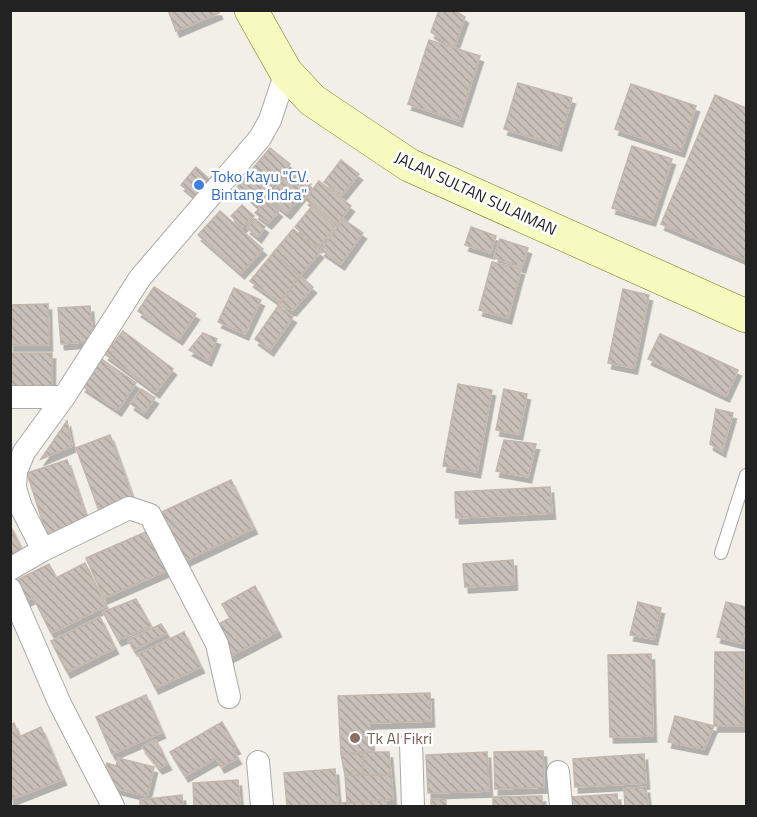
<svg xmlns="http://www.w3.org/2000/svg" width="757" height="817" font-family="'Titillium Web',sans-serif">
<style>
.building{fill:url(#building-back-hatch);stroke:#c4b6ab;stroke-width:1.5;filter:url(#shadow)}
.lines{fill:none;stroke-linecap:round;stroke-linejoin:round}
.lane-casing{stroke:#a9a9a9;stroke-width:14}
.street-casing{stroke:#a9a9a9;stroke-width:24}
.secondary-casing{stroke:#707d05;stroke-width:34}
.lane{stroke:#fff;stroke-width:12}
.street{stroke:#fff;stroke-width:22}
.secondary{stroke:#f7fabf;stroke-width:33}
.shop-dot{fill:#3f7fe0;stroke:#fff;stroke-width:2}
.education-dot{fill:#8d6e63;stroke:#fff;stroke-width:2}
.labels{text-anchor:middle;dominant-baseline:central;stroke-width:5;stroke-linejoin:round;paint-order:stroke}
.shop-label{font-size:16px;fill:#366cbe;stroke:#fff;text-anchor:start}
.street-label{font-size:16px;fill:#222;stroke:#fff}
.education-label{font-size:16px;fill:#785e54;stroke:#fff;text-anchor:start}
</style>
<defs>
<pattern id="building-back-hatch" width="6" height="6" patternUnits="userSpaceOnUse" patternTransform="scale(1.5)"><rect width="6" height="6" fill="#c7bfb8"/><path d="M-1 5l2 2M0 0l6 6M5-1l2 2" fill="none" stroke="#aba49e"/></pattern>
<filter id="shadow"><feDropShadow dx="3.5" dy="6" stdDeviation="0" flood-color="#0004"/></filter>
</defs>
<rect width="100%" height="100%" fill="#f2efe9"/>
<path class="building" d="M168,10H218L219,13L176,31Z
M439,10H454L465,17L454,48L431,32Z
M429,40L480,56L459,121L408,104Z
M518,83L572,98L558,145L504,129Z
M631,84L696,106L681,151L615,129Z
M715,95L746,108V253L744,259L661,224Z
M632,146L672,159L652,220L612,208Z
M270,148L290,164L256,204L237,187Z
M341,160L359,174L342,195L324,182Z
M196,167L217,186L202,203L181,185Z
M293,169L311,184L287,213L268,198Z
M319,181L351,206L337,224L305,199Z
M266,200L279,211L268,223L255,213Z
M242,205L254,216L242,227L231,216Z
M312,206L335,227L318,247L295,227Z
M220,211L263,249L241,273L198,235Z
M255,219L265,227L258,237L247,228Z
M343,219L363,233L341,264L321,250Z
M471,227L496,236L491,253L465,245Z
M293,229L320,252L300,276L273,253Z
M500,239L528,248L522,267L494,258Z
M273,253L300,276L279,302L250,281Z
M492,262L521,269L508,318L479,310Z
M300,276L313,287L293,310L278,306Z
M154,287L196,314L179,339L138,311Z
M234,288L261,300L245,334L218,322Z
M623,289L649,295L634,368L608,363Z
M48,304L49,345H10V305Z
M90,306L93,341L61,344L58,308Z
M278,306L293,317L270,350L255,339Z
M123,331L173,369L156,392L105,354Z
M203,333L217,339L208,360L189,350Z
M660,334L738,370L726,396L648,359Z
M10,353H52V391H10Z
M100,358L136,383L118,410L82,386Z
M458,384L492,390L477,472L443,466Z
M141,389L155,398L144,413L131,404Z
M504,389L527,394L519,434L496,430Z
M716,409L733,413L722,451L710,444Z
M67,421L72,446L41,459Z
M110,435L133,499L99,511L76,448Z
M504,440L536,444L528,477L496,471Z
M67,460L89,526L48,539L27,473Z
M231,480L254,528L178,564L155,515Z
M550,487L552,513L456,518L455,492Z
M10,525L25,556L10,562Z
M155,528L172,568L104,598L86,558Z
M513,560L514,584L465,587L463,564Z
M85,563L106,606L51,633L33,597L25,601L15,581L49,564L56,578Z
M255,586L278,631L227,658L211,628L230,618L222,604Z
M136,599L151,626L118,640L103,612Z
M638,602L661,608L654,639L630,635Z
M726,602L746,607V626L742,643L717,637Z
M100,617L115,648L67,672L51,641Z
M161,624L167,633L134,650L128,640Z
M184,632L201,667L155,688L138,654Z
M715,652H744L743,726H714Z
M651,654L653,736L610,737L608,655Z
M430,693L431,721L370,723L371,752L341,754L338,696Z
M146,695L162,732L112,754L96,717Z
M675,716L714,726L704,749L668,742Z
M222,722L237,748L233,749L238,758L221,767L216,758L185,776L170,752Z
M14,723L19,737L41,727L63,779L10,800V725Z
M156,740L168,764L159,768L142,747Z
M543,751L544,787L495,789L494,752Z
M363,752V775H345L341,754Z
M363,752H389L391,775H363Z
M487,752L489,791L428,793L426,755Z
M644,754L646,783L575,787L573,759Z
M118,758L154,767L147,796L111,787L113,779L103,776L107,763L116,766Z
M335,769L338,804L287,806L284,773Z
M345,775H391L393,799L347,803Z
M238,780L240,806H194L193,783Z
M646,787L648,806H625L624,789Z
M617,794L618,806H572V797Z
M182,795L183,806H140V800Z
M542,796V806H493V797Z
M431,799L446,800V806H431Z
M385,800L386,806H341V803Z"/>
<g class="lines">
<g class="lane-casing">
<path id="lane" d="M721,553L746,475"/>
</g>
<g class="street-casing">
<path id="street" d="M10,397H64
M43,550L21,507L15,488L16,471L24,452L64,397L140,278L260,138L270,120L286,72
M10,569L43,550L129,508L150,515L217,644L229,697
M10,589L60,704L113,806
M411,743L413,806
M258,762L262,806
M558,772L561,806"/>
</g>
<g class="secondary-casing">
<path id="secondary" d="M251,10L286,72L312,100L409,165L746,316"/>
</g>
<use href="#lane" class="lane"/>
<use href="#street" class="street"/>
<use href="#secondary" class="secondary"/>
</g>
<circle class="shop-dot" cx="199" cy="185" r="6"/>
<circle class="education-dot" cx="355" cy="738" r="6"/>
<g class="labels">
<g class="shop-label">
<text x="211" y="176">Toko Kayu "CV.<tspan x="211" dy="18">Bintang Indra"</tspan></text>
</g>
<g class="street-label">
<text transform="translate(476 193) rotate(25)">JALAN SULTAN SULAIMAN</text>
</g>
<g class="education-label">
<text x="367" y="738">Tk Al Fikri</text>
</g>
</g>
<rect width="757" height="817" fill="none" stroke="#222222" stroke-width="24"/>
</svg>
